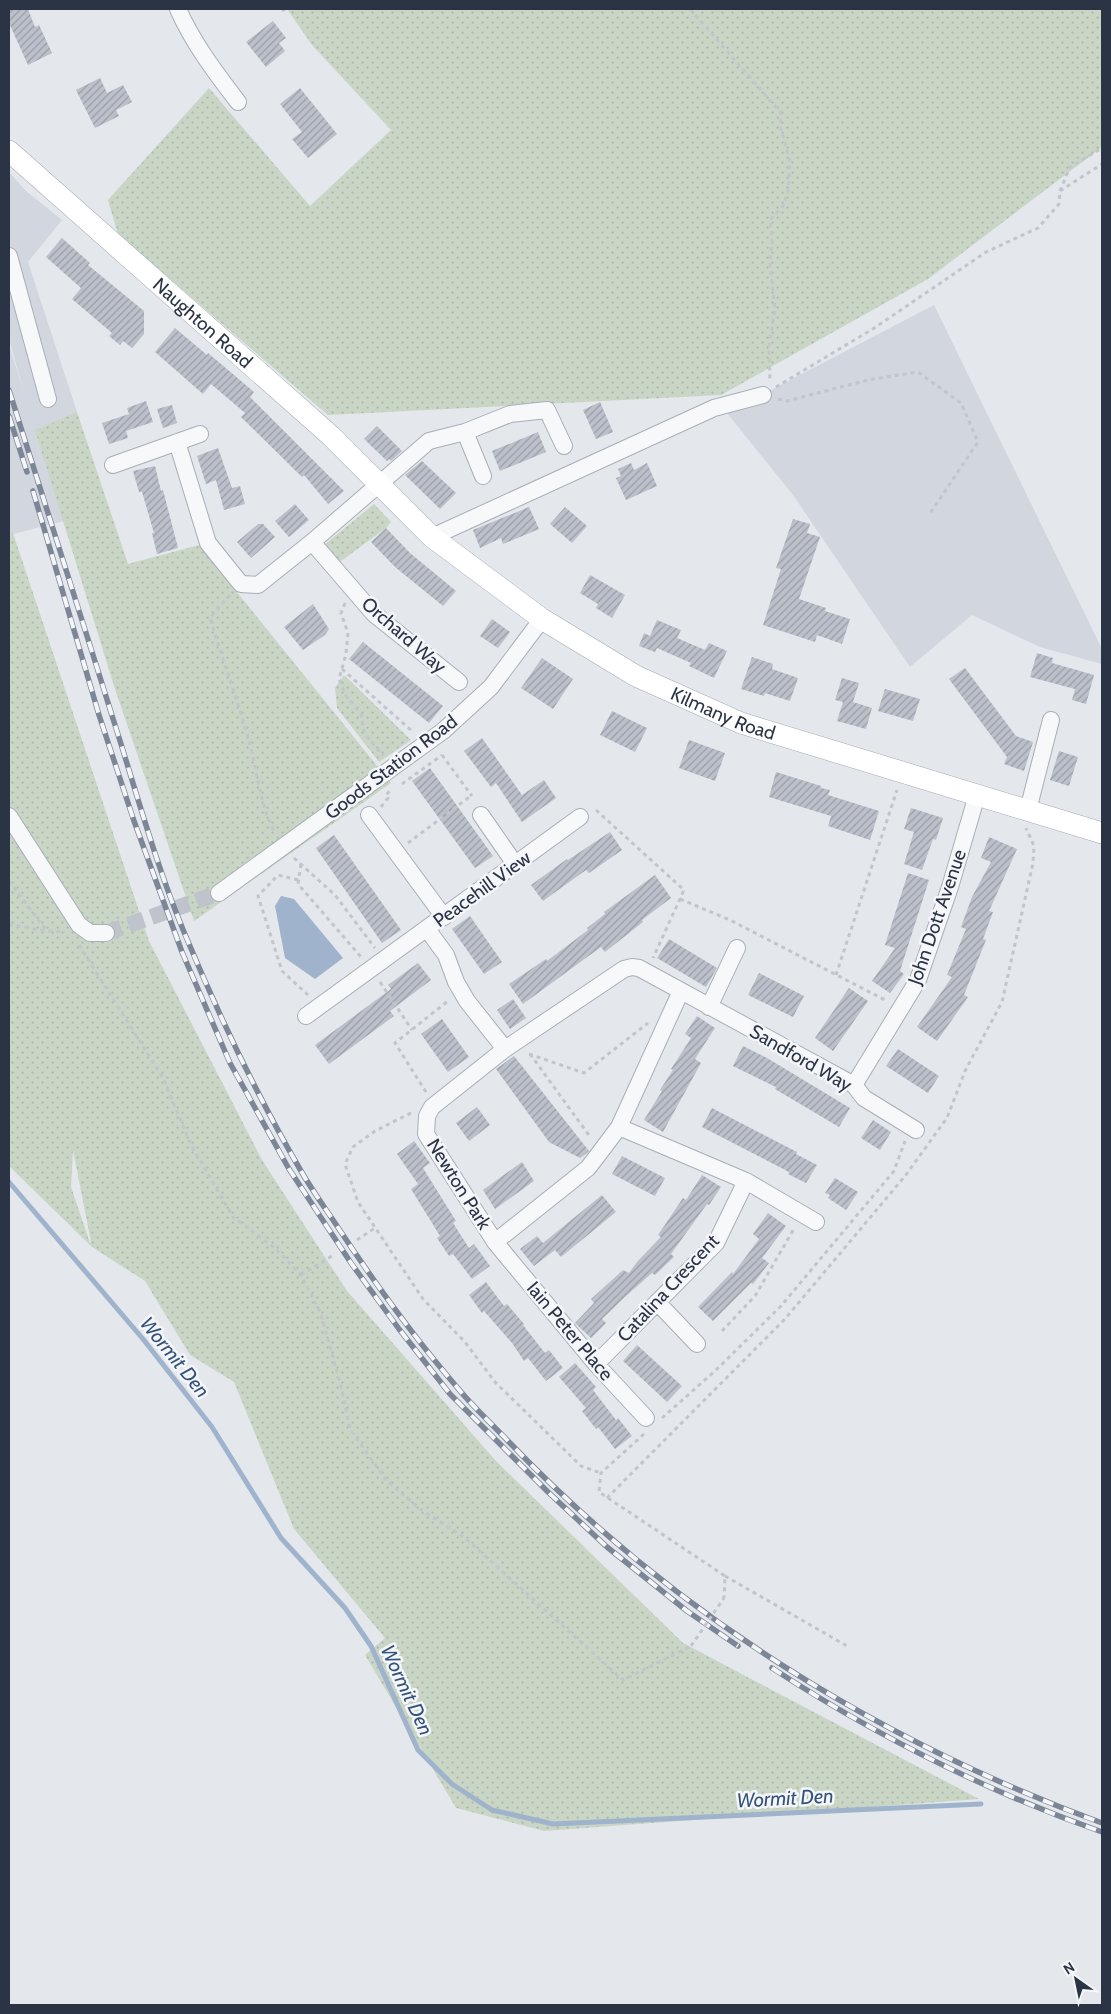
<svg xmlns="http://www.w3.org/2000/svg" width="1111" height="2014" font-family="Cabin,sans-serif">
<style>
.built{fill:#d2d6de}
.grass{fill:url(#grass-dots);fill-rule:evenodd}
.water{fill:#9fb4cc}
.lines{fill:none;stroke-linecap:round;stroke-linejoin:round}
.stream{stroke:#9fb4cc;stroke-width:5}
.building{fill:url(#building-hatch)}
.minor-tunnel{stroke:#bfc3cb;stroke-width:16;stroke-dasharray:16 8;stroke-linecap:butt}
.minor-casing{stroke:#a9aeb7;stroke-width:18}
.major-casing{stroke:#a3abb8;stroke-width:22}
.path{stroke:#c2c5cb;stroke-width:3;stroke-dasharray:4 4;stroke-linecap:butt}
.minor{stroke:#f7f8fa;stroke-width:16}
.major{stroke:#fff;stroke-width:21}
.rail-casing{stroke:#7d8696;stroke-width:5.5}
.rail{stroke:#f4f6f9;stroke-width:4;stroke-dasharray:11;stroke-linecap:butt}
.path-bridge{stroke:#c2c5cb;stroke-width:3;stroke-dasharray:4 4;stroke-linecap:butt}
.labels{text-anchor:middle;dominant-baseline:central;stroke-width:5;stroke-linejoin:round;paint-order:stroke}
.street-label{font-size:19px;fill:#2b3445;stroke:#f4f6f9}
.water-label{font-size:20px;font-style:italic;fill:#34527a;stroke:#f4f6f9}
</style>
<defs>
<pattern id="grass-dots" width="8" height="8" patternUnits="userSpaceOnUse" patternTransform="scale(1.25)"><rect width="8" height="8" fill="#c9d6c5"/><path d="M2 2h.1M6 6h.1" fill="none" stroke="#adb8ab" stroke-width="1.8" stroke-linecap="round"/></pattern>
<pattern id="building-hatch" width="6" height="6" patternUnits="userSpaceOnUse" patternTransform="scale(1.25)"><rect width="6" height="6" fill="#bbc0ca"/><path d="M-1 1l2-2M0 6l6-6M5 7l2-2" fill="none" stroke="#989da6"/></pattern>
</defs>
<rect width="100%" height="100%" fill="#e4e7ec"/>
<path class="built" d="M9,172L26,191L62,220L28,262L77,412L36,430L64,521L9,535V345L24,392L9,339Z
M934,305L1102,649V664L1040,647L972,615L910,667L793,495L727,413Z"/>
<path class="grass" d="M287,9H1102V147L928,279L721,395L328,415L118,234L108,200L209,88L310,206L391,130L312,45Z
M77,412L128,564L199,545L391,783L194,921L114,686L35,430Z
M374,504L391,522L386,528L337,564L323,546Z
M13,533L149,941L262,1160L347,1291L496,1461L683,1643L979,1799L544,1831L456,1808L365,1655L385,1638L294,1529L234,1382L190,1355L145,1281L92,1247L9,1166V535ZM73,1150L91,1242L90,1243L71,1187Z
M344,675L411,740L379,762L337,708L335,688Z"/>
<path class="water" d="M281,896L294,899L343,958L315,979L285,958L275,906Z"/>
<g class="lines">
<path class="stream" d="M9,1182L143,1339L212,1427L281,1538L345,1608L371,1646L418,1750L452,1784L492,1810L553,1824L981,1804"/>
</g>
<path class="building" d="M9,9H28L35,27L39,25L52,53L28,65L9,23Z
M273,21L286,38L279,43L285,51L266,67L246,42Z
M100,78L107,93L123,85L132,102L116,110L119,116L95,128L76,90Z
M300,88L337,134L308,158L292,139L302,132L280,104Z
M62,238L90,263L88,265L144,311V334L132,348L123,341L120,345L109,336L112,333L72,299L81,288L46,257Z
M175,328L207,355L208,353L254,392L250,397L344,491L328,504L304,475L302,477L241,417L245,413L211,384L203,394L155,352Z
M146,401L153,422L126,431L128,438L109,444L102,423L129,414L127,408Z
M600,402L613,432L596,439L583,410Z
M172,405L177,423L163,428L157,409Z
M377,426L402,451L391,461L389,459L387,461L364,439Z
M538,432L546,452L500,471L492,451Z
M218,448L232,488L240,486L245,504L224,510L216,480L206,484L197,456Z
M422,461L456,493L440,509L405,475Z
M631,463L634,470L647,463L657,486L626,500L616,478L621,476L618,469Z
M155,466L161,491L163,490L178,548L157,554L152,533H154L142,492H139L133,471Z
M295,504L309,520L289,537L275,521Z
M529,507L539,529L503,544L501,538L480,548L473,530Z
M565,507L587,526L572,543L550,524Z
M793,519L810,524L807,533L820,537L799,599L826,608L825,611L850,619L842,644L817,635L815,642L763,625L781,569L776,568Z
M258,524H263L275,537L251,558L237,542Z
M386,528L410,553L456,591L443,606L395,567L371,542Z
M590,575L625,595L612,618L596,608L598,604L580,593Z
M313,604L329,629L325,635L303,650L284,627Z
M492,619L510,632L498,648L480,636Z
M657,620L681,630L677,638L705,650L709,643L727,651L714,678L689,666L691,663L657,648L655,652L639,646L644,633L650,636Z
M363,642L443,706L429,723L349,659Z
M1037,653L1053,658L1052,663L1094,675L1086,704L1072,700L1075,689L1030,677Z
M752,657L773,664L772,669L798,678L790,701L765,693L764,696L741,689Z
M542,658L573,679L553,709L521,688Z
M965,668L1016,736L1033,742L1024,771L1004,764L1007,757L949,679Z
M842,678L859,683L853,702L872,708L866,729L837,721L843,702L835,700Z
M885,689L920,699L913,721L878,711Z
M612,711L647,728L635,752L600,735Z
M482,738L522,795L544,780L556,798L522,822L496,783L491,787L464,751Z
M689,740L725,753L715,781L679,768Z
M1059,751L1078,757L1069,786L1050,780Z
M430,768L493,856L475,868L412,781Z
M776,772L821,786V788L830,790L828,795L879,811L870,840L828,826L831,816L769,797Z
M911,808L943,818L936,840L933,839L922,870L904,864L914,832L904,829Z
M610,832L622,850L589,873L586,870L543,901L531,885L567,859L568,860Z
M334,835L401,930L382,943L316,848Z
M989,837L1017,849L989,911L993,912L983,939L986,940L964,995L968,997L937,1041L917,1027L952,977L947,975L966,929L961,927L972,897L991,862L981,858Z
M908,873L929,880L900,971L904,974L890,993L872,981L895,948L885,945Z
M655,875L671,898L642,920L643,922L605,952L601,947L523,1004L509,984L546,959L547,961L588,930L587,928L605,914L604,912Z
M470,916L502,962L484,974L452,929Z
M669,939L717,968L706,987L657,958Z
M418,963L431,980L390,1011L394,1016L329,1064L315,1045L391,989L388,985Z
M759,973L804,996L793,1017L748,995Z
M849,988L868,1001L833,1051L815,1038Z
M513,999L526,1018L510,1029L497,1010Z
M697,1016L715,1028L695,1059L701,1063L663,1132L644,1120L662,1091L660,1090L673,1070L671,1069L691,1038L685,1034Z
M442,1019L469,1057L448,1072L421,1034Z
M743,1046L767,1058L850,1108L839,1127L775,1089L776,1087L733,1066Z
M898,1049L939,1076L928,1093L886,1066Z
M514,1056L589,1151L587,1153L580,1158L549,1142L496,1069Z
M477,1107L490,1125L469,1141L456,1123Z
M712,1108L797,1152L796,1154L817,1165L806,1183L788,1174L789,1172L702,1127Z
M873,1120L891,1132L880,1150L861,1138Z
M414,1141L430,1163L423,1168L456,1221L453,1223L469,1248L474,1244L490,1266L472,1279L453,1254L449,1256L437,1238L440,1236L411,1189L418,1184L397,1154Z
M622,1156L665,1178L655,1196L612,1174Z
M522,1162L534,1181L495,1209L483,1190Z
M702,1175L721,1187L709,1205L707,1204L671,1254L674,1257L655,1275L652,1273L626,1296L602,1319L606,1323L591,1338L575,1323L594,1303L591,1299L623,1270L629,1273L637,1262L661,1237L658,1235L683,1198L686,1200Z
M835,1178L858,1192L846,1210L828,1198L830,1195L825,1193Z
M602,1195L616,1212L561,1257L555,1250L534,1266L520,1249L537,1236L543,1243Z
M768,1213L786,1226L762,1258L769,1263L753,1284L751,1283L713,1321L698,1307L732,1272L733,1274L759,1239L753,1234Z
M486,1282L504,1306L507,1304L524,1324L523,1325L545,1353L549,1350L563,1368L546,1381L528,1358L524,1361L512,1343L484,1311L482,1313L469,1295Z
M637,1345L682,1386L667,1402L623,1361Z
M575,1363L596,1387L593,1390L616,1420L618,1418L632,1436L615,1449L598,1427L596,1429L582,1411L586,1408L559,1377Z"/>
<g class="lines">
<path class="minor-tunnel" d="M106,933L219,893"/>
<g class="minor-casing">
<path id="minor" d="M178,9C193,43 215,72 238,102
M9,256L48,399
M465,432L483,476
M177,442L208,543L241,584L258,585L312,542L429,441L465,432L510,414L547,410L564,446
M113,465L200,434
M432,537L714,408L763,395
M312,542L374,614L459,682
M1028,810L1051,720
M369,815L444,917
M481,815L515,864
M9,816L79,925L90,933H106
M219,893L443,731L491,687L542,619
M427,929L446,955L456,982L467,1001L505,1049
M681,991L619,1127L601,1151L588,1168L495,1242L426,1134L427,1116L432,1107L505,1049L624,969L632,967L639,968L854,1085L864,1098L916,1130
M709,1007L737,948
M306,1016L580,817
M854,1085L918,980L950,887L977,795
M619,1127L746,1181L816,1222
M495,1242L596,1364L646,1418
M657,1302L697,1344
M596,1364L716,1243L746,1181"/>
</g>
<g class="major-casing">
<g id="major">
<path id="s1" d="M9,151L331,436L432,537L542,619L636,676L741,723L1102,833"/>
</g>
</g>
<path class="path" d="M690,9L781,113L780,126L790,161L788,192L783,206L770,220L772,239L770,265L775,308L769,347L770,381
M282,11L285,9
M1060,191L1070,167L1102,148
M776,387L876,327L986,252L1038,228L1059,204L1060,191L1102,164
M778,399L787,401L868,380L918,372L961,403L978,442L929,515
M230,595L210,618C223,662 240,705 251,749C258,778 261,807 275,833
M345,603L341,613L348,633L346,654L339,679L346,696L361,714L364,732L383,756
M342,669L412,731
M442,755L472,796
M402,784L442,755
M381,807L388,798L386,795L390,791
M596,810L684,890L653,958
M408,843L472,795
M294,858L335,895L375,948
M301,864L298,884L361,957
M298,880L278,875L258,896L282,971L308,995
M9,881L46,930
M680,899L730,920L887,1001
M9,926L12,925L47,931L65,932
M79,945L163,1078L191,1145L233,1217L276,1249L301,1275L321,1314L341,1386L350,1429L386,1480L420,1509L465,1538L623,1680L691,1646
M836,975L897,790
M380,982L412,1030
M529,1054L584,1073L648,1023
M530,1054L591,1138
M426,1092L395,1043L448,1001
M411,1113L375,1131L353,1147L345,1164L358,1202L423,1299L465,1342L495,1382L581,1466L601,1473
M357,1240L375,1228
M301,1275L335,1254
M722,1331L755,1296L795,1227
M662,1418L715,1371L781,1306L894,1171L905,1141
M644,1434L601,1473L599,1492L725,1576L724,1598
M607,1498L785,1319L905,1176L947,1118L965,1071L1002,1002L1033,863L1034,846L1026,828
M725,1576L847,1646"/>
<use href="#minor" class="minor"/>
<use href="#major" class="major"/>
<g class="rail-casing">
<path id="rail" d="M9,390C44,501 80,613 115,725C137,794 156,865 184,932C218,1014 256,1094 301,1171C312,1190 325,1208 337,1226C374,1282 413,1336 456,1386C472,1406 491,1423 508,1441C674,1614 879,1741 1102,1823
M9,416L27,472
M33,491L99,715L134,821L182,952L230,1063L289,1169L351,1263L399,1329L450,1394L548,1492L607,1547L687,1611L738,1646
M772,1668C875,1735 986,1791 1102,1832"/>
</g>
<use href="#rail" class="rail"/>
<path class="path-bridge" d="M691,1646L724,1598"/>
</g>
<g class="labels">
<g class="street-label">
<text stroke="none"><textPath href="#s1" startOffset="259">Naughton Road</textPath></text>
<text transform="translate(404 635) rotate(41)">Orchard Way</text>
<text stroke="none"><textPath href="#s1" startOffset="915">Kilmany Road</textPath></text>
<text transform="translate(391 767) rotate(-37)">Goods Station Road</text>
<text transform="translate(482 889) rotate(-36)">Peacehill View</text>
<text transform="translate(937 917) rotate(-71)">John Dott Avenue</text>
<text transform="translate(801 1058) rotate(30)">Sandford Way</text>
<text transform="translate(459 1184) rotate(58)">Newton Park</text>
<text transform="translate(668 1288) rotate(-47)">Catalina Crescent</text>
<text transform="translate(570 1331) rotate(50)">Iain Peter Place</text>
</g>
<g class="water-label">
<text transform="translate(175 1357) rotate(51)">Wormit Den</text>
<text transform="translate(407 1690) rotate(65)">Wormit Den</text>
<text transform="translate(785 1798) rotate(-3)">Wormit Den</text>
</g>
</g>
<rect width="1111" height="2014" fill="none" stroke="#2b3445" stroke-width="20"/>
<g transform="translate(1076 1979) rotate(327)" stroke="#f4f6f9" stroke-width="4" paint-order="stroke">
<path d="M0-4L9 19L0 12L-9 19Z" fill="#2b3445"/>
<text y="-8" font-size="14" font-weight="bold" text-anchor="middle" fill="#2b3445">N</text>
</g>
</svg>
